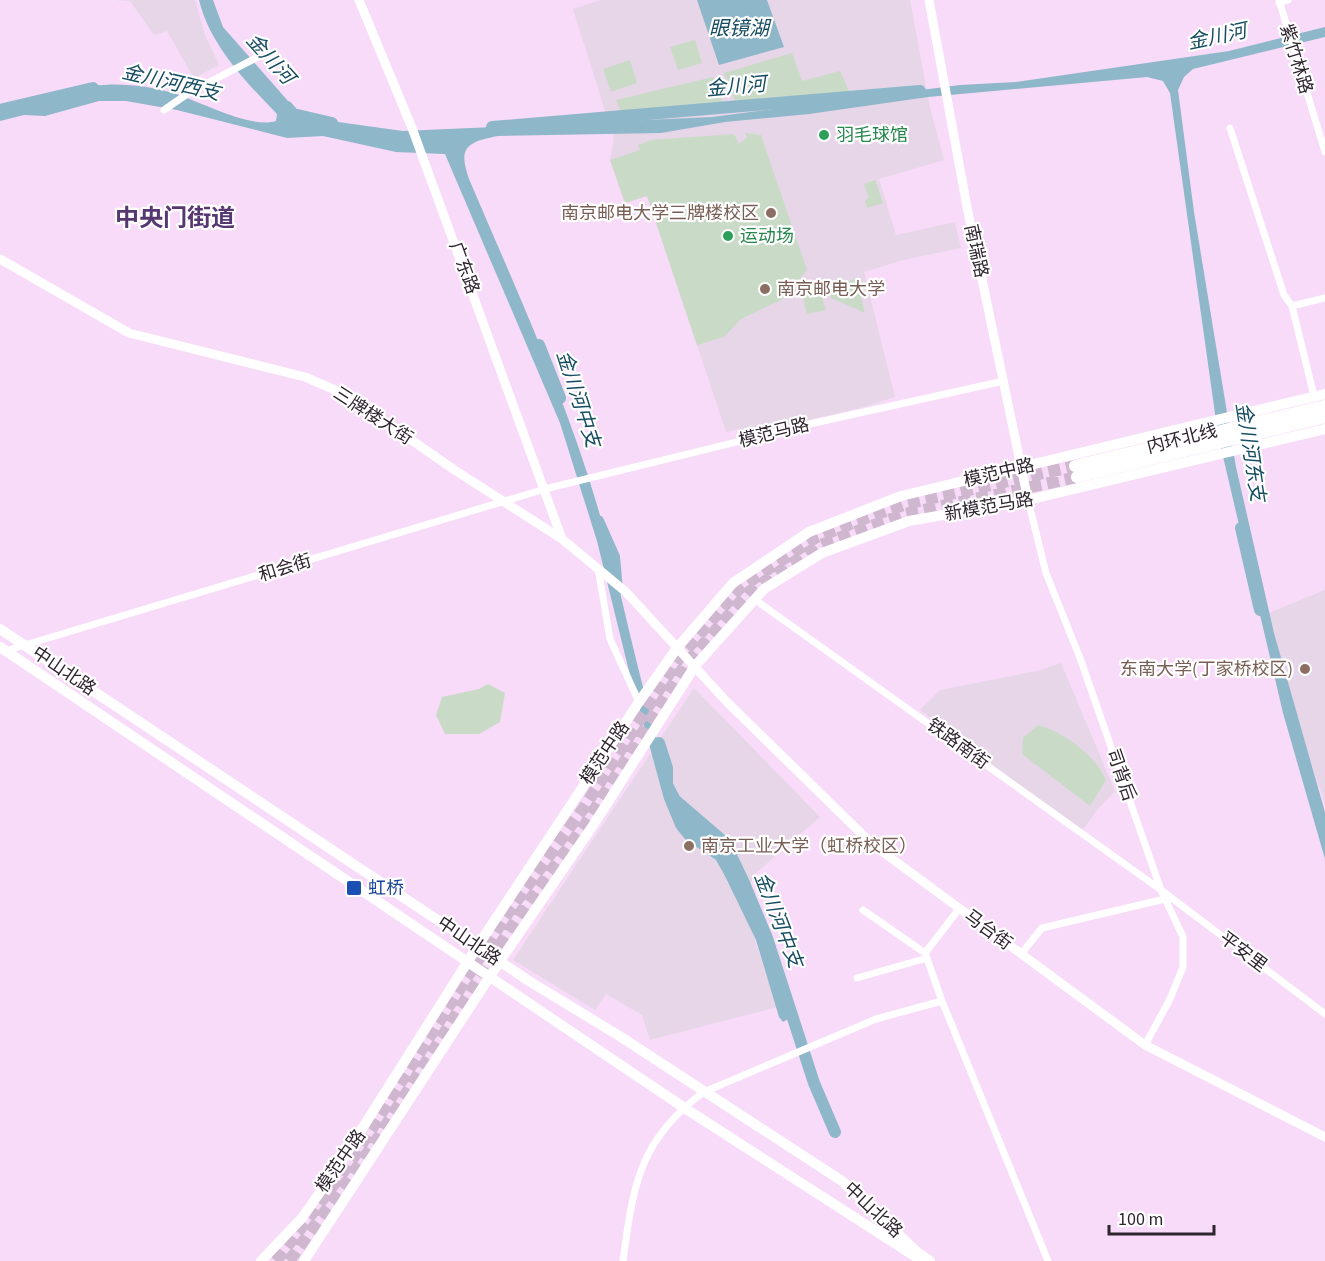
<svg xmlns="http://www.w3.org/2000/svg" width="1325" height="1261" font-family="'Source Sans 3','Noto Sans SC',sans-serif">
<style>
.education{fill:#e6d6e8}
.green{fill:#c9dbc7}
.water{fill:#8eb7ca}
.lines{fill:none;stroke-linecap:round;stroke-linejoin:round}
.river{stroke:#8eb7ca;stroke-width:12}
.trunk-tunnel{stroke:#cfb7d0;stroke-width:12;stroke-dasharray:12 6;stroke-linecap:butt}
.minor{stroke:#fff;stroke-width:7}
.tertiary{stroke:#fff;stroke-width:9}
.primary{stroke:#fff;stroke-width:10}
.trunk{stroke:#fff;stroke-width:12}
.leisure-dot{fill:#2e9e5b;stroke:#fff;stroke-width:2}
.education-dot{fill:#8d6e63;stroke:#fff;stroke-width:2}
.transit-dot{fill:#1a4fb4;stroke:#fff;stroke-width:2}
.labels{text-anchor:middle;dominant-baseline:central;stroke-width:4.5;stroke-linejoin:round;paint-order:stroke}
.street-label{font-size:18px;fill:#2f252f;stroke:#fff}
.leisure-label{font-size:18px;fill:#27864d;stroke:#fff;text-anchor:start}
.education-label{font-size:18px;fill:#785e54;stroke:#fff;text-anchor:end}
.transit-label{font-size:18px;fill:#164399;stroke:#fff;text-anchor:start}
.water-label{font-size:20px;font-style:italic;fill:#164d62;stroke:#fff}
.district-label{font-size:24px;font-weight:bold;fill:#563771;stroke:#fff}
</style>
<rect width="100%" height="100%" fill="#f7dbf8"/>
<path class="education" d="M115,0H195L205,35L219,65L194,78L167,31L154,35L130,1Z
M601,0H910L930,108L944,160L879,179L896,235L955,222L961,248L903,260L864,272L895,397L864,407L740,436L738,429L726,432L647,196L625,203L610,160L614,139L573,9Z
M1325,590V804L1299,726L1269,613Z
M1061,663L1115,791L1098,809L1081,832L920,710L940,690L1037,671Z
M694,688L820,817L755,874L742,901L777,1007L650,1040L642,1015L606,994L595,1010L513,960Z"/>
<path class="green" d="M695,40L702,63L678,70L670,47Z
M792,53L802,81L840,71L851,95L738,108L724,73Z
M630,60L637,83L611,92L603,69Z
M713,77L726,111L622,115L616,100Z
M745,133L761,135L807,270L781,300L741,319L724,337L697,345L647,196L625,203L610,160L640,150L638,145L651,140L734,134L739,144L747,138Z
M875,180L883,203L867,208L865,200L869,198L864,184Z
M856,279L865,313L831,298L828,288Z
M816,281L826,310L807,314L802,293Z
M488,684L505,693L500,722L479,734H445L436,715L442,697L479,689Z
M1038,725C1064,732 1095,755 1106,780L1090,806L1022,754L1023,738Z"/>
<path class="water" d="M199,0H213L223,27L302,117L403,131L712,117L960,85L1016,82L1229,51L1325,27V37L1193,69L1184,77L1178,90L1194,212L1236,467L1274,633L1325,812V859L1283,713L1218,435L1170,93L1163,81L1147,77L928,97L809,114L725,122L661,133L498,136C466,142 458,148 469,179C515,287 564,393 597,505C618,576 632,649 652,721C658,744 663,769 673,791C684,815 709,831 724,854C747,889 782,977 788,1019L783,1022L779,1017L756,940L725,876L716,860L685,839L676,828L664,799L628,667L597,541L560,423L445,154L396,152L323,136L287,138L177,110L126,101H99L45,116L24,115L0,121V108C32,103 62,92 94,86C119,82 151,86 176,94C201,102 251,129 276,121L277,114C245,81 210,45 199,0Z
M697,0H767L784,47L719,65Z"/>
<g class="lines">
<path class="river" d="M287,107L293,114L332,123
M0,110L93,88
M492,127L920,91
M539,345L560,398
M598,521L614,557L617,590
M1241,528L1260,610
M659,743L667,768V785L675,800L725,843L744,883L767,938L814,1083L835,1132"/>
<path class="trunk-tunnel" d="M276,1261L350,1163L505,917L583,809L679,658L740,588L815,538L863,519L906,504L1075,466
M289,1261L374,1144L521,912L586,823L685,665L749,592L818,546L863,529L905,514L1077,477"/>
<path class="minor" d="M1279,0L1325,152
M1279,3L1288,0
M164,110L190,92L260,56
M1230,128L1284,295L1292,306L1314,396
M1292,306L1325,298
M1028,500L1046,573L1080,658L1161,890L1183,937V967L1170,999L1145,1045
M598,568L610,639L639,702
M754,599L1161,890L1325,1014
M5,651L545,489L814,423L1004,381
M863,910L925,953
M1021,954L1042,928L1165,899
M857,978L927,958
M942,1001L925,953L959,909
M623,1261C633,1186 639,1139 704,1092L876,1019L942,1001L1048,1261"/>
<path class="tertiary" d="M359,0L412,128L562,539
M929,0L967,207L1028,500
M0,259L129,333L305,377L347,395L453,469L562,539L626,592L726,701L872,844L1145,1045L1325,1137"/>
<path class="primary" d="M0,629L529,981L621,1037L842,1181L918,1253L930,1261
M0,647L683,1107L916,1257
M261,1261L302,1218L341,1162L477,947L639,702L677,648L733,583L809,532L901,496L1325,394
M304,1261L500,961L594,824L695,666L764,589L822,553L909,521L1028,500L1325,429"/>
<path class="trunk" d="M1075,466L1325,406
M1077,477L1325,417"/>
</g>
<g class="leisure-dot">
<circle cx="824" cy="135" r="6"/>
<circle cx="728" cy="236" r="6"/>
</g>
<g class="education-dot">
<circle cx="771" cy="213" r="6"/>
<circle cx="765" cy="289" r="6"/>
<circle cx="1305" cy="669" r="6"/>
<circle cx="689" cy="846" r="6"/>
</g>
<rect class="transit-dot" x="346" y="880" width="16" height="16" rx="3"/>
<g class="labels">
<g class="street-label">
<text transform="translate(1296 59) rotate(73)">紫竹林路</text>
<text transform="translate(976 251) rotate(78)">南瑞路</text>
<text transform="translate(464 268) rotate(70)">广东路</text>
<text transform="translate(373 416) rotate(33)">三牌楼大街</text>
<text transform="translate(774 433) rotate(-14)">模范马路</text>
<text transform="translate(1182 439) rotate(-14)">内环北线</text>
<text transform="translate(999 473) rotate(-13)">模范中路</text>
<text transform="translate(989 507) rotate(-10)">新模范马路</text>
<text transform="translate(285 568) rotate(-17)">和会街</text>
<text transform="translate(64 671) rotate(34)">中山北路</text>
<text transform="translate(958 744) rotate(36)">铁路南街</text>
<text transform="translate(605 753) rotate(-56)">模范中路</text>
<text transform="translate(1121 775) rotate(71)">司背后</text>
<text transform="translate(988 930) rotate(36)">马台街</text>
<text transform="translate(469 941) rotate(34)">中山北路</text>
<text transform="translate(1243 952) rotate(37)">平安里</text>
<text transform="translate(341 1161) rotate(-55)">模范中路</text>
<text transform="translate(873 1210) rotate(43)">中山北路</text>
</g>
<g class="leisure-label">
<text x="836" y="135">羽毛球馆</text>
<text x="740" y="236">运动场</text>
</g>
<g class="education-label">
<text x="759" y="213">南京邮电大学三牌楼校区</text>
<text x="777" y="289" text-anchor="start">南京邮电大学</text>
<text x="1293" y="669">东南大学(丁家桥校区)</text>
<text x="701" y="846" text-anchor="start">南京工业大学（虹桥校区）</text>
</g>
<g class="transit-label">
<text x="368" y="888">虹桥</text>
</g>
<g class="water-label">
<text x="739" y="29">眼镜湖</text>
<text transform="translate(1217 37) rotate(-12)">金川河</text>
<text transform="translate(270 59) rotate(48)">金川河</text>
<text transform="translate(171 83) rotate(13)">金川河西支</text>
<text transform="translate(736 87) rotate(-5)">金川河</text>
<text transform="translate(578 399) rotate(72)">金川河中支</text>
<text transform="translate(1250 452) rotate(81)">金川河东支</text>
<text transform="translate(778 920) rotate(69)">金川河中支</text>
</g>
<g class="district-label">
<text x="175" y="218">中央门街道</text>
</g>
</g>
<path d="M1109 1225v9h105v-9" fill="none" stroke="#2f252f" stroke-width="3"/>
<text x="1118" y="1225" font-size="18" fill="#2f252f" stroke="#ffffff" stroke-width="4.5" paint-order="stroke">100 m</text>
</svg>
